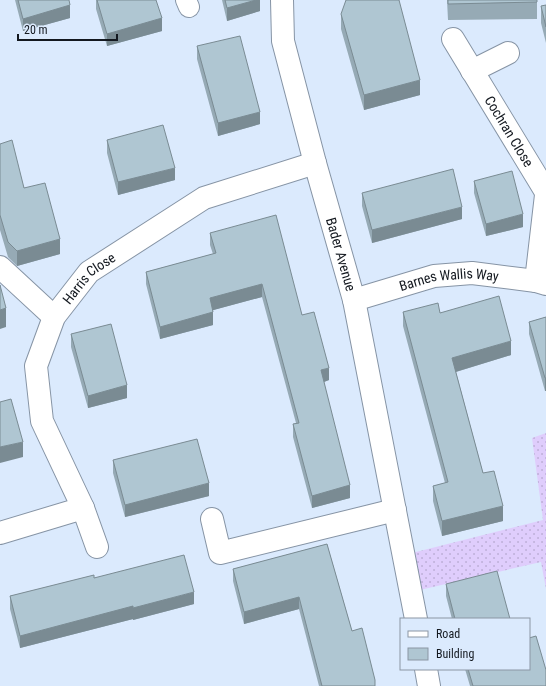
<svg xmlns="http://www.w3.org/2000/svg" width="546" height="686" font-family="'Roboto Condensed',sans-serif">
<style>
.grass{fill:url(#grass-dots)}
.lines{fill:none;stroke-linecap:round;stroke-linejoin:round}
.lane-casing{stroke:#8694a5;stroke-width:22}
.street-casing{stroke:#8694a5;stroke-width:24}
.lane{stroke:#fff;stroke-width:20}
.street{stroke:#fff;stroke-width:22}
.wall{fill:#96aab5}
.shaded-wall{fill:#7a8b93}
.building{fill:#afc6d2;stroke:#7a8b93}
.labels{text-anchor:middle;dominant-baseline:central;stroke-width:3.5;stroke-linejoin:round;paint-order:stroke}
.street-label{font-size:14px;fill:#13181f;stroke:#dbeafd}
</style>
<defs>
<pattern id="grass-dots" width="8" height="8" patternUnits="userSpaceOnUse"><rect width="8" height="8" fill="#dfcdfc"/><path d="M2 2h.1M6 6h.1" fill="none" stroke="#beafd8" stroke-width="1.8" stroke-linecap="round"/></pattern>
</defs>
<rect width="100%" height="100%" fill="#dbeafd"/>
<path class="grass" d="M546,433V589L541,562L411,592L404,555L543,520L532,438Z"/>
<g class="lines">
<g class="lane-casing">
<path id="lane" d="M186,0L189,7"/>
</g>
<g class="street-casing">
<g id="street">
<path id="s1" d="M282,0L283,41L315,163L354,300L416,619"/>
<path id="s2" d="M453,39L546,192"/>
<path d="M472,71L508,53"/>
<path d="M0,267L54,317"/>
<path d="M536,281L546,195"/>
<path id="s3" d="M354,300L434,276L472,273L536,281L546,284"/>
<path d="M83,508L97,547"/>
<path d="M212,519L220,553L395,510"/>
<path id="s4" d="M0,533L83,508L42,421L36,366L54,317L89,272L204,198L315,163"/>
<path d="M426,669L429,686"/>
</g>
</g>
<use href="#lane" class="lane"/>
<use href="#street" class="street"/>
</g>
<path class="wall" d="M15,0H69L70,18L23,31Z
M96,0H156L162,31L107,46L96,9Z
M222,0H260V11L227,21Z
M447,0H537V19L448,20Z
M546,5V43L541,23V6Z
M341,14L420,95L364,110L341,29Z
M197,46L260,124L218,136L197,59Z
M107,140L175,180L118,195L107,153Z
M0,144L60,254L17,266L8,257L0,230Z
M474,181L523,227L486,236L474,193Z
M362,193L462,219L372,243L362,206Z
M210,233L302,315L329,380L324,382L350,498L312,508L293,437V424L296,423L262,297L213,310V325L160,339L146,284V272L213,254L210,245Z
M403,312L440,313L511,355L456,372L483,473L503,521L442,536L433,501V486L445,483L403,326Z
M546,317V391H545L529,334V322Z
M71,334L127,398L88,408L71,347Z
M113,460L209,496L125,517L113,473Z
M327,544L352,631L375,686H319L299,609L244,624L233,581V569Z
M94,578L194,604L133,620V619L20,648L10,609V596Z
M446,584L510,619H452L446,596Z
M465,669H529L546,686H470Z"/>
<path class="shaded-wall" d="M256,0H260V11L227,21V8Z
M70,5V18L23,31V19Z
M162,18V31L107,46V34Z
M420,80V95L364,110V95Z
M260,112V124L218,136V123Z
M175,168V180L118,195V182Z
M462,207V219L372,243V230Z
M523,214V227L486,236V224Z
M60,239V254L17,266V251Z
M262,284V297L210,311V298Z
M6,308V327L0,329V310Z
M213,312V325L160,339V327Z
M511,341V355L452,373V358Z
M329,368V380L321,383V370Z
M545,378H546V391H545Z
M127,385V398L88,408V396Z
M23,442V457L0,463V447Z
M209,483V496L125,517V505Z
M350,485V498L312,508V496Z
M503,506V521L442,536V521Z
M194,592V604L133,620V608Z
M299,597V609L244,624V612Z
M133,606V619L20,648V636Z"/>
<path class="building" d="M18,0H69L70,5L23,19Z
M97,0H156L162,18L107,34Z
M225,0H256L227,8Z
M346,0H399L420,80L364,95L341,14Z
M448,0H537V2L448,4Z
M546,5V27L541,6Z
M240,36L260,112L218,123L197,46Z
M163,125L175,168L118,182L107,140Z
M12,140L24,188L45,183L60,239L17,251L8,242L0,215V144Z
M453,169L462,207L372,230L362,193Z
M512,171L523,214L486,224L474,181Z
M276,215L302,315L314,312L329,368L321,370L350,485L312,496L293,424L299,423L262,284L210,298L213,312L160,327L146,272L216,253L210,233Z
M0,285L6,308L0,310Z
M499,296L511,341L452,358L483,473L494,471L503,506L442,521L433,486L448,482L403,312L438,303L440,313Z
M546,317V378H545L529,322Z
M111,324L127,385L88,396L71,334Z
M11,399L23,442L0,447V402Z
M197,439L209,483L125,505L113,460Z
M327,544L352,631L362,628L375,680V686H322L299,597L244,612L233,569Z
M184,555L194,592L133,608V606L20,636L10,596L94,575V578Z
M497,571L510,619H455L446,584Z
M536,636L546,670V686H473L468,669H529V638Z"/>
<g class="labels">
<g class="street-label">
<text stroke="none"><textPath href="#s2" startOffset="108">Cochran Close</textPath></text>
<text stroke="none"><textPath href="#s1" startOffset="262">Bader Avenue</textPath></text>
<text stroke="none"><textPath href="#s4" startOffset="343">Harris Close</textPath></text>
<text stroke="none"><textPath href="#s3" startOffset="98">Barnes Wallis Way</textPath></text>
</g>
</g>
<rect x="400" y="618" width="130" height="52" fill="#dbeafd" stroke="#8b96a4"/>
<rect x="408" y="631" width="20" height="6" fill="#ffffff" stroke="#8b96a4"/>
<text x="436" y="638" font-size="12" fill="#13181f">Road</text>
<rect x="408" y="648" width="20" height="12" fill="#afc6d2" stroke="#8b96a4"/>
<text x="436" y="658" font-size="12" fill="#13181f">Building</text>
<path d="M18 34v6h99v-6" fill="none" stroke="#13181f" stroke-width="2"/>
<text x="24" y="34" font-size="12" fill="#13181f" stroke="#dbeafd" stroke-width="3" paint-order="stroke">20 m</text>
</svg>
